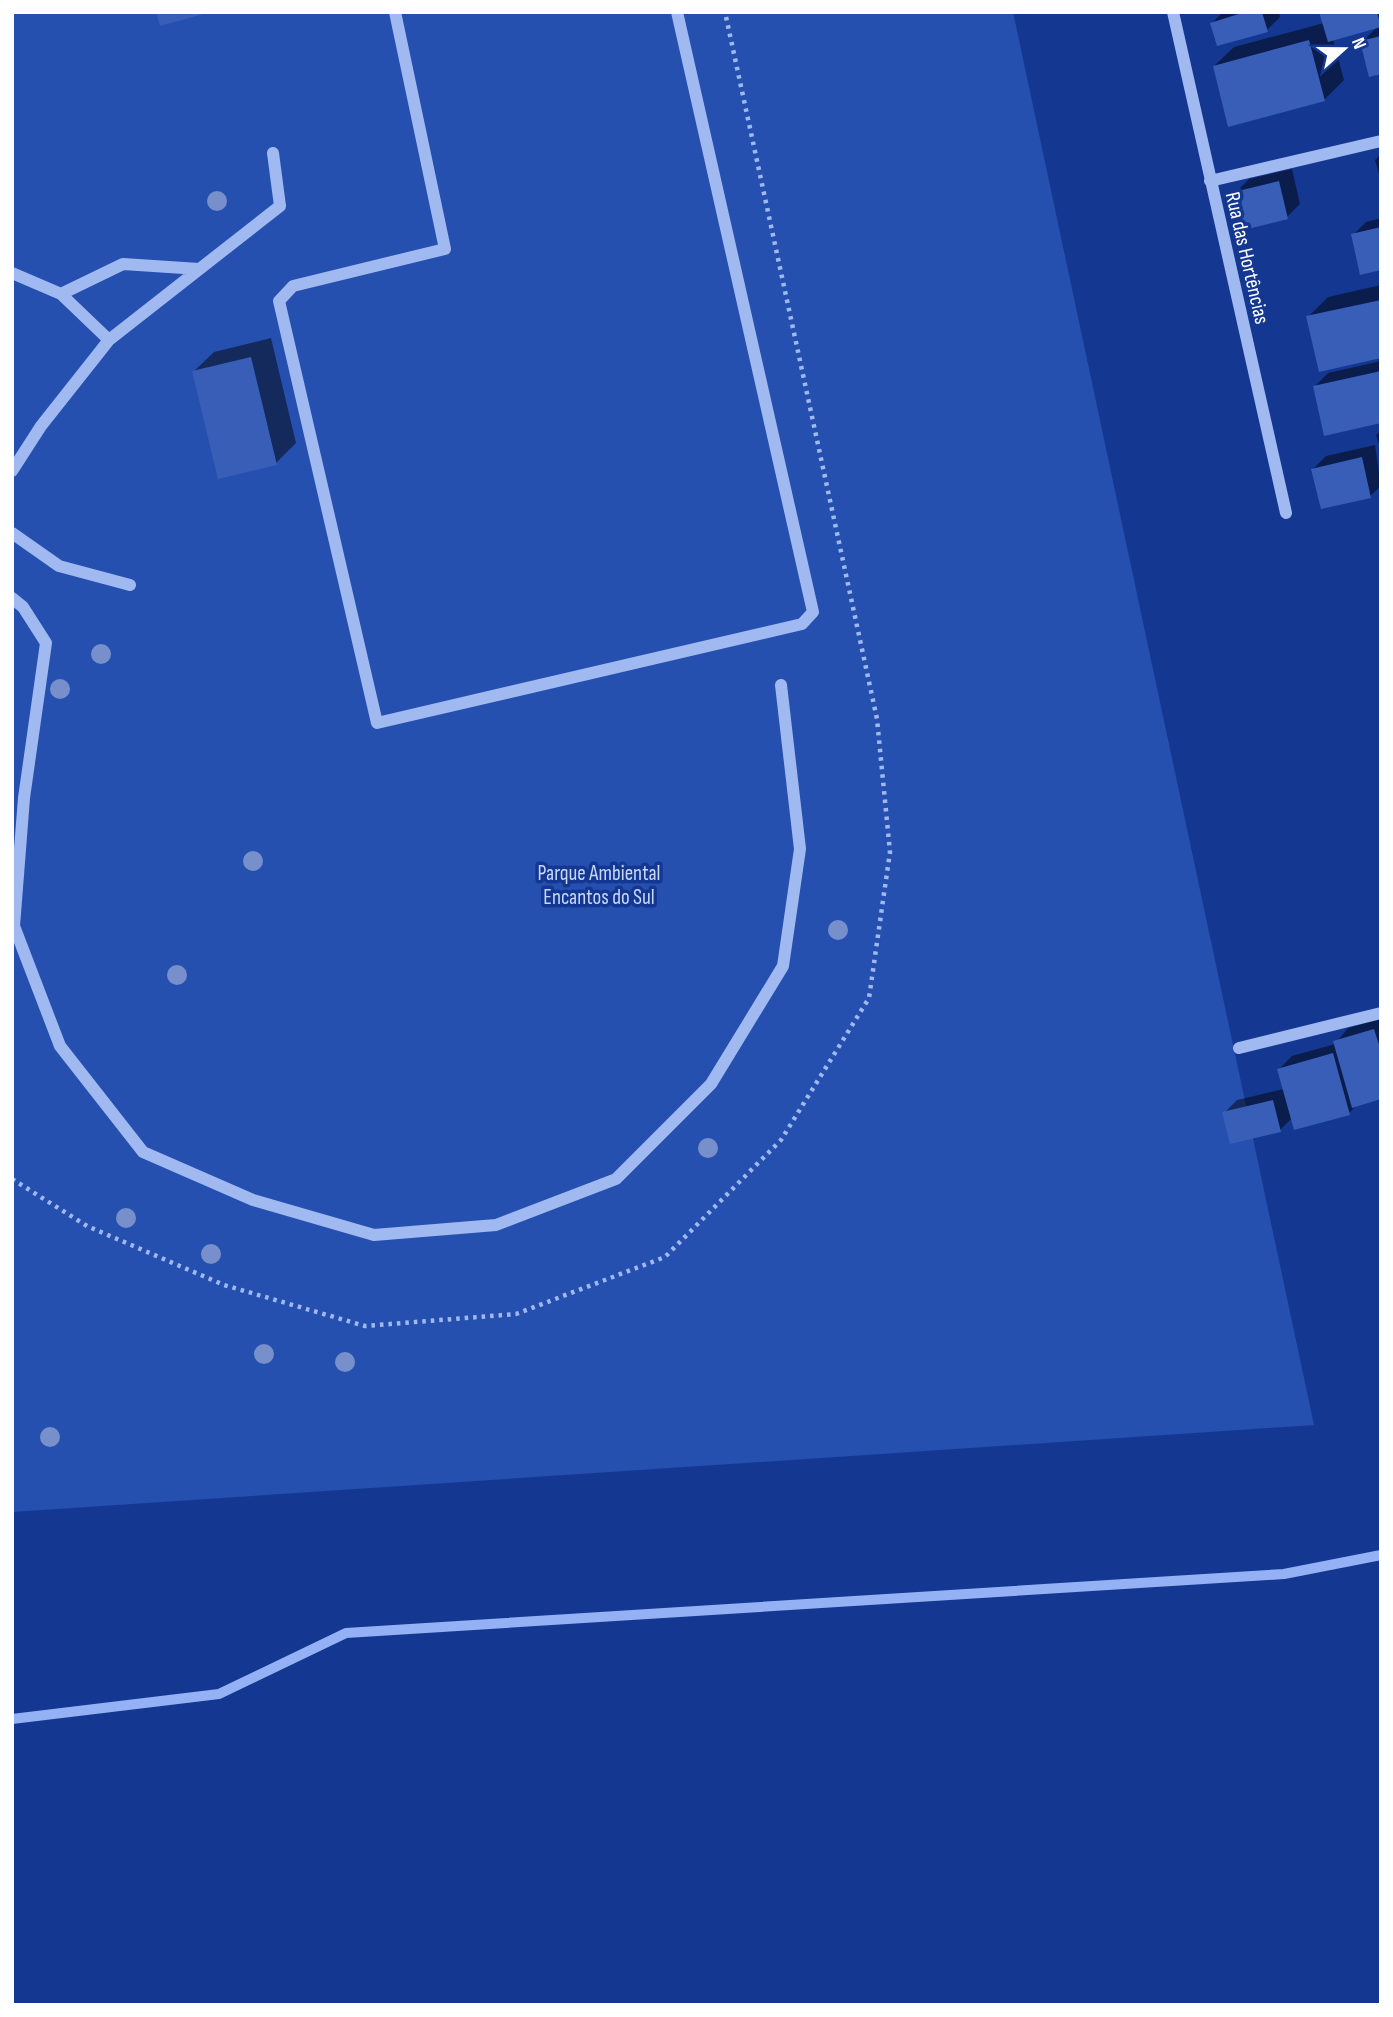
<svg xmlns="http://www.w3.org/2000/svg" width="1393" height="2017" font-family="'Sofia Sans Condensed',sans-serif">
<style>
.green{fill:#2650af}
.shadow{fill:#0007}
.lines{fill:none;stroke-linecap:round;stroke-linejoin:round}
.stream{stroke:#93b1f4;stroke-width:10}
.building{fill:#385eb8}
.path{stroke:#a1b9f1;stroke-width:4.5;stroke-dasharray:3.5 5;stroke-linecap:butt}
.minor{stroke:#a1b9f1;stroke-width:12}
.tree{fill:#7790cc}
.labels{text-anchor:middle;dominant-baseline:central;stroke-width:7;stroke-linejoin:round;paint-order:stroke}
.street-label{font-size:21px;fill:#fff;stroke:#143891}
.park-label{font-size:21px;fill:#c8d8fc;stroke:#143891}
</style>
<rect width="100%" height="100%" fill="#143891"/>
<path class="green" d="M12,12H1013L1314,1425L12,1512Z"/>
<path class="shadow" d="M1223,12H1279L1280,17L1267,30L1212,23Z
M1321,12H1381L1378,28L1381,27V72L1362,42L1378,26L1333,39L1344,80L1324,100L1214,66L1234,47L1324,23Z
M1381,154V181L1375,160Z
M1292,169L1300,204L1287,217L1236,192L1249,179Z
M1381,218V268L1353,235L1366,222Z
M1381,285V356L1308,317L1328,297Z
M271,338L296,443L276,463L194,371L214,352Z
M1381,361V422L1315,386L1328,373Z
M1381,431V449L1376,435Z
M1375,445L1381,486L1370,496L1313,469L1326,456Z
M1381,1019V1097L1358,1104L1349,1113L1292,1118L1280,1130L1224,1113L1237,1100L1284,1089L1279,1069L1292,1056L1335,1044L1348,1028Z"/>
<g class="lines">
<path class="stream" d="M12,1719L219,1694L346,1633L1284,1574L1381,1555"/>
</g>
<path class="building" d="M156,12H207V13L160,26Z
M1245,12H1262L1268,32L1217,46L1210,23Z
M1319,12H1377L1381,27L1328,42Z
M1381,36V74L1369,77L1360,41Z
M1309,40L1325,101L1228,127L1213,66Z
M1279,181L1288,219L1244,230L1234,192Z
M1381,227V270L1360,275L1351,234Z
M1381,300V358L1319,372L1306,316Z
M251,357L277,465L218,479L192,371Z
M1381,371V423L1324,436L1313,386Z
M1362,457L1371,498L1321,509L1311,469Z
M1374,1029L1381,1051V1099L1352,1108L1333,1041Z
M1333,1053L1350,1115L1294,1130L1277,1069Z
M1273,1100L1281,1132L1230,1144L1222,1112Z"/>
<g class="lines">
<path class="path" d="M12,1179L87,1226L224,1285L365,1326L516,1314L665,1257L781,1140L869,998L890,852L877,719L725,12"/>
<path class="minor" d="M395,12L445,249L293,286L279,301L377,723L802,624L813,612L677,12
M1173,12L1286,513
M1210,181L1381,141
M12,273L61,294L109,340
M61,294L123,264L199,269
M12,471L41,426L109,340L280,206L273,153
M12,533L59,566L130,585
M12,598L23,607L46,643L24,798L14,926L60,1046L143,1152L253,1200L374,1235L496,1225L616,1179L711,1084L783,966L800,849L781,685
M1239,1048L1381,1013"/>
</g>
<g class="tree">
<circle cx="217" cy="201" r="10"/>
<circle cx="101" cy="654" r="10"/>
<circle cx="60" cy="689" r="10"/>
<circle cx="253" cy="861" r="10"/>
<circle cx="838" cy="930" r="10"/>
<circle cx="177" cy="975" r="10"/>
<circle cx="708" cy="1148" r="10"/>
<circle cx="126" cy="1218" r="10"/>
<circle cx="211" cy="1254" r="10"/>
<circle cx="264" cy="1354" r="10"/>
<circle cx="345" cy="1362" r="10"/>
<circle cx="50" cy="1437" r="10"/>
</g>
<g class="labels">
<g class="street-label">
<text transform="translate(1247 258) rotate(77)">Rua das Hortências</text>
</g>
<g class="park-label">
<text x="599" y="873">Parque Ambiental<tspan x="599" dy="24">Encantos do Sul</tspan></text>
</g>
</g>
<rect width="1393" height="2017" fill="none" stroke="#ffffff" stroke-width="28"/>
<g transform="translate(1344 49) rotate(69)" stroke="#143891" stroke-width="5" paint-order="stroke">
<path d="M0-5L12 26L0 18L-12 26Z" fill="#ffffff"/>
<text y="-10" font-size="19" font-weight="bold" text-anchor="middle" fill="#ffffff">N</text>
</g>
</svg>
